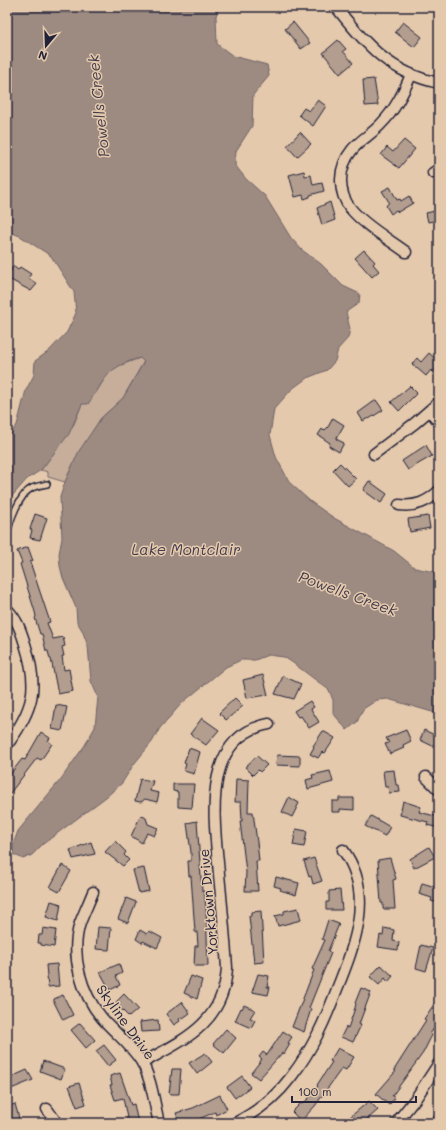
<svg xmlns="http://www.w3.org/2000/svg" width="446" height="1130" font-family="Mali,sans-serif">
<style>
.green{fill:#c6ae9a;stroke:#74686a}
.water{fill:#9d8b82;stroke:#6c6166}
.building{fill:#b29d8e;stroke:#22223b}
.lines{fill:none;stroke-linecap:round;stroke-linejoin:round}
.lane-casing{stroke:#22223b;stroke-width:8}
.street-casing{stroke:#22223b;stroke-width:13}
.lane{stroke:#e5c9ac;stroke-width:5}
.street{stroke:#e5c9ac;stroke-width:10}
.labels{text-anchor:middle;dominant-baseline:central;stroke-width:3;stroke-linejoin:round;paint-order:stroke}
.street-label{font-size:14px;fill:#22223b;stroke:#e5c9ac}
.water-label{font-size:15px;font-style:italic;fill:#413c4d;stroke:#e5c9ac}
</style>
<rect width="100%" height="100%" fill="#e5c9ac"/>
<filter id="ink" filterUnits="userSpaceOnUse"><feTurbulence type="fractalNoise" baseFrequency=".025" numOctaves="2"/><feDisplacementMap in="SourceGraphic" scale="8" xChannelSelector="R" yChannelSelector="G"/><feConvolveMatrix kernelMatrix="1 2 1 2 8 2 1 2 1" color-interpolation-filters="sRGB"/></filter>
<g filter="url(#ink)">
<path class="green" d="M140,358L144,361L123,398L101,418L72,466L65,482L48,477V472L41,470L74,424L82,404L96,393L106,376L116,367Z"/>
<path class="water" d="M7,7H219L216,16L217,44L233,56L267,65L269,76L253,95L252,126L236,151L235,165L246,179L265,196L291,238L302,250L321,264L343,286L360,294L359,303L346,312L350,329L348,338L338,349L335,361L327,370L307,378L292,389L274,409L270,435L276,457L290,483L311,502L334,518L394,551L415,568L439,573V714L388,699L377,700L363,709L357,722L347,730L333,713V700L329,690L293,663L284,657L268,655L255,660H241L226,667L182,703L160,728L152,742L134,764L122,783L106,797L43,844L32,855L23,859L13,854V845L18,831L61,779L85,745L95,727L98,697L91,681L88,646L82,630L77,622L76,608L63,578L60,566L59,554L62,538L60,497L65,482L79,451L101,418L123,398L144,362L140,358C108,366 105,379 88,404H82L69,434L41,470L27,479L7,502V439L17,425L26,390L34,375L35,361L49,351L67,332L76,313L74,292L51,256L20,236L7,231Z"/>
<path class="building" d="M293,22L310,43L301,49L285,29Z
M403,22L422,37L414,47L395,32Z
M338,40L346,49L343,51L353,63L340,74L323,53Z
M374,79L378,105L365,106L363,80Z
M318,100L326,106L313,126L299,115L304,108L309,111Z
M300,132L311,144L297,157L287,146Z
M404,140L415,149L399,168L381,155L387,147L393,152Z
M304,171L305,176L311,175L313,185L322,183L324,191L310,195V197L304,199L303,195L295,197L289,175Z
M390,187L397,200L400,199L401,201L409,196L413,203L398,212L396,210L391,214L386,206L389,202L382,191Z
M330,202L335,220L322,225L317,208Z
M435,211H439V220L428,222L426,213Z
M364,250L375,262L373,264L379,271L372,277L355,258Z
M13,266L18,270L20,267L31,274L28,278L37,284L31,291L7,278Z
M429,353L439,362V366L433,372L431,370L426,376L412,364L417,358L421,362Z
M410,386L417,393L399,411L391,402Z
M376,400L383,410L369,419L368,418L363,421L358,413Z
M333,418L344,425L336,439L344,443L339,452L329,446L330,443L318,435L322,429L324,431L328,427Z
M426,445L432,456L408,470L402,461Z
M340,463L356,479L348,486L333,470Z
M369,481L387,494L381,503L363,490Z
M35,514L47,518L40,540L30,538L32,530L30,529Z
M428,516L430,528L410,532L408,519Z
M28,547L33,561L30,562L50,622L47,623L53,639L63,637L65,646L62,647L64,656H62L64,670L69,669L73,691L58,694L51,659H50L48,651H46L42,634H40L35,618L36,617L35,612L20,564L22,563L17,551Z
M263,675L268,695L247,698L243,680Z
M283,676L301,684L294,699L275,694Z
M235,698L243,706L226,720L219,713Z
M310,701L314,707L311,709L319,722L309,728L301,716L298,717L294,711Z
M56,705L67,707L62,731L52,729Z
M202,718L219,730L206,745L190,734Z
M406,730L411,741L403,745L404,748L390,754L385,744L389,743L386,738Z
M424,730L439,737V749L420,740Z
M323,731L335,738L325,753L322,752L318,758L310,754L314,747L313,746Z
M41,732L50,738L48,741L52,744L41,760L37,758L7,797V778L22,759L25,760Z
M189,748L200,752L194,774L184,771L186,764L184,763Z
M277,755L300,756V766L276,765Z
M257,756L267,765L260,772L258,770L253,775L245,767Z
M394,770L396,785H399L400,792L389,793L388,787H385L383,771Z
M330,771L333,782L308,789L306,780L313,778L312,775Z
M140,779L153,781L150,791L159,793L157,802L145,799L141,802L135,801Z
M236,779L249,780L248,812H253L257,842L259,861H256L258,891H245L246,872L240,821H242L241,802H235Z
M173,784H194L192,808L178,807V792L173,791Z
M289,797L299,803L292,817L282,812Z
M339,798H354V810L340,809V812H332V801H339Z
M403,801L421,807L419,812L439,817V828L427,825L428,822L400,815Z
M141,815L146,818L148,824L158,828L154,836L147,833L142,843L131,836Z
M371,816L390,827L385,836L365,826Z
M197,821L202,891H204L206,907L208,966H194L195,946H198L197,932H195L191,876H189L188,861H191V852L187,823Z
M296,829L307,831L304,847L293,845Z
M115,841L126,852L124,855L129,860L123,866L105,852Z
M91,842L95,854L73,859L70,850Z
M429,847L435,857L414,868L410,859Z
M314,858L322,881L313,884L311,876L309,877L304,861Z
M390,858L396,879L393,880L395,909H383V903H381L378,860Z
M62,865L71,871L59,892L50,887Z
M144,868L149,891L139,893L133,870Z
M276,877L299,883L296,895L280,890L281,888L274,886Z
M422,883L439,888V903L431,901L432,898L419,894Z
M340,890L342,910H326V902H329V891Z
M126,898L136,902L128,923L118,919Z
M51,901L61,904L58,921L46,917Z
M298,908L301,920L278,926L275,916L284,914V911Z
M261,911L264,962L254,963L249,916H251V912Z
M328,920L339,924L328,951L331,953L309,1008L311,1009L304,1032L292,1027L314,970L312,969L325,940L322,939Z
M98,927L111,928L109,950L96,949Z
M43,928L56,930L54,947L41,945V943H38L39,935H42Z
M384,928L394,930L393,941L399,942L398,950L378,947L380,935L383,936Z
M140,930L147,934L149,931L162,938L157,948L143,941L142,943L136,939Z
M421,945L433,948L426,971L416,968Z
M57,964L59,986L48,987L46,965Z
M119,964L122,973L116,976L120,985L110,990L100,972Z
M381,965L393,976L388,982L385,978L379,985L370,977Z
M258,974L269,976L267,987H270L268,995L252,992Z
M191,976L202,980L197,999L184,993Z
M361,988L371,992L359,1024L361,1025L353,1042L341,1037L346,1027L348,1028L354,1011L356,1004L355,1003Z
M124,994L138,1009L129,1017L115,1003Z
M63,995L73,1015L63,1020L54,1002V999Z
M439,997V1021L430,1034L432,1035L423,1053L392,1096L395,1098L389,1105L376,1094L396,1071L394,1070L426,1020L424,1019Z
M182,1002L190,1013L183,1018L181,1017L179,1019L180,1021L174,1025L166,1014Z
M244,1005L255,1010L250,1018L255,1020L251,1028L235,1021L241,1008L242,1009Z
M158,1020L159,1031L141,1032L140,1022Z
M80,1023L95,1040L86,1048L71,1030Z
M226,1029L236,1038L224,1053L213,1044Z
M283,1031L292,1037L288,1043L290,1044L284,1054L282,1053L259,1079L251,1073L262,1059L259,1057L263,1052L267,1055Z
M104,1045L116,1060L108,1066L96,1051Z
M338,1048L354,1057L346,1070L342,1068L315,1106L301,1121L292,1112L301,1103L302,1104L308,1099L318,1086L317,1085L332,1062L330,1061Z
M205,1053L212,1062L197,1074L189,1063Z
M43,1061L65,1069L61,1079L40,1071Z
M172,1069H181L179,1094H169Z
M27,1070L33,1080L11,1089L7,1079Z
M120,1073L131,1105L134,1104L138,1123H128L123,1098L115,1100L110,1085H112L110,1076Z
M242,1076L250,1087L235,1098L227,1087Z
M79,1083L86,1104L77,1107L69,1086Z
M220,1095L227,1109L216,1115L215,1112L192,1122L191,1119L180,1123L176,1113L193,1108Z
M369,1101L378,1110L363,1123H343Z
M15,1104L19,1118L17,1119L19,1123H7V1107Z
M439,1111V1123H428Z"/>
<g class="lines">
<g class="lane-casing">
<path id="lane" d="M7,536C9,523 19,494 32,488C36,486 43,485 47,484"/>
</g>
<g class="street-casing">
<path id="street" d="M336,7C366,45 390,73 439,83
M433,173L439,169
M406,252C390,240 364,225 351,209C337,192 338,167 352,150C360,140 372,134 381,124C395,110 403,93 411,75
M430,411L439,422
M374,454L415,423L439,402
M399,505C416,507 427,502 439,491
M7,609C17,619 21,631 25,644C39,687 34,709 7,745
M426,777L439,790
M93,892C89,902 84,913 80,923C70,955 81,993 102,1018C115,1033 130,1044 141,1061C152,1079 154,1103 159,1123
M142,1063C184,1040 224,1023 227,968C225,937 222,906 219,874C215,824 199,737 269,724
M47,1109L57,1123
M235,1123C257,1112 276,1097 291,1077C312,1050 325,1021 337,989C355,944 375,893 343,850
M396,1123L416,1098L439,1063"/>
</g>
<use href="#lane" class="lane"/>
<use href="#street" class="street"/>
</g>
</g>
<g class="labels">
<g class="street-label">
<text transform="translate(208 902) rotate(-95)">Yorktown Drive</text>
<text transform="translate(126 1022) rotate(54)">Skyline Drive</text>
</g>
<g class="water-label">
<text transform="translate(98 106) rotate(-96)">Powells Creek</text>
<text x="186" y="549">Lake Montclair</text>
<text transform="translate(348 593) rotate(20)">Powells Creek</text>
</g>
</g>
<rect width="446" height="1130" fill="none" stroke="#e5c9ac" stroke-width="24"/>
<rect x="12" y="12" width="422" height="1106" fill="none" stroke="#22223b" stroke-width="1.5" filter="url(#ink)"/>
<g transform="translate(46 46) rotate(199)" stroke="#e5c9ac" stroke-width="3" paint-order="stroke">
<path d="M0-3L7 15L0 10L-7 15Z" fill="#22223b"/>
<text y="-6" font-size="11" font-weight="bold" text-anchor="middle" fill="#22223b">N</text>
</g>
<path d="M292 1096v6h124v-6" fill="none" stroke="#22223b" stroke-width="2"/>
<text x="298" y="1096" font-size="12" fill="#22223b" stroke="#e5c9ac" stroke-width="3" paint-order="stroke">100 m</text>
</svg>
